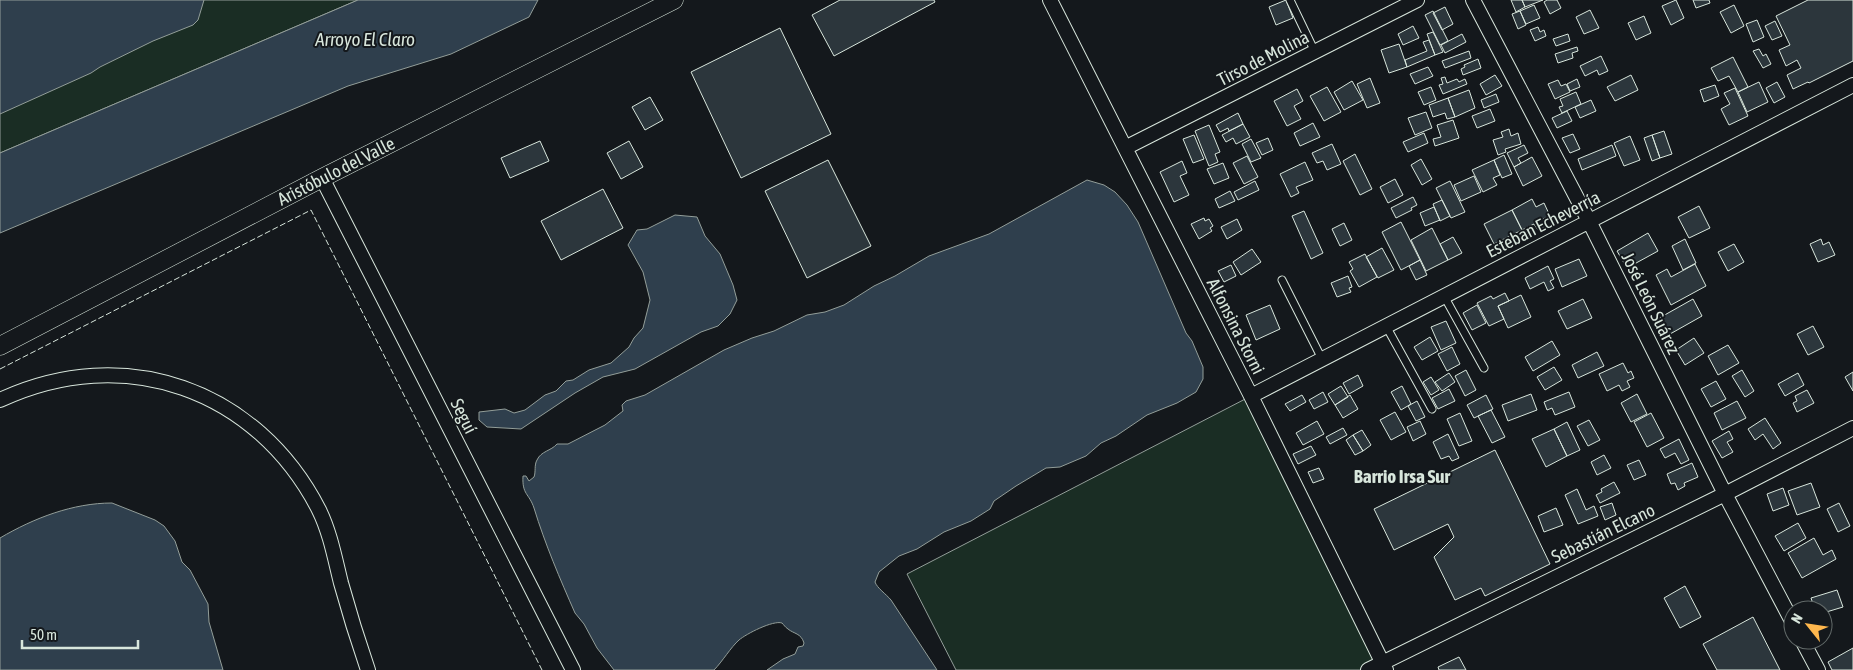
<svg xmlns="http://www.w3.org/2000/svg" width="1853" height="670" font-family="'Asap Condensed',sans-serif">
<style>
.green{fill:#1a2d24;stroke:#939e99}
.water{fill:#2f3f4d;stroke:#939e99}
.building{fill:#2c363c;stroke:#d8e6dc}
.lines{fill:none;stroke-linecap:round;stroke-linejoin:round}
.service-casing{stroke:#d8e6dc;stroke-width:9}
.minor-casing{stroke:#d8e6dc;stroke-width:16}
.tertiary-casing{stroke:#d8e6dc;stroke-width:19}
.service{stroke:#14181c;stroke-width:7}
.minor{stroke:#14181c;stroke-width:14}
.tertiary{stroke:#14181c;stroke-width:18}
.fence{stroke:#d8e6dc;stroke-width:1;stroke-dasharray:6 2.5;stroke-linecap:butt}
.labels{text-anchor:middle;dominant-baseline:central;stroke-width:4;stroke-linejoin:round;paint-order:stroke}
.street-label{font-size:18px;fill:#d8e6dc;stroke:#14181c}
.water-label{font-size:19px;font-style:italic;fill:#d8e6dc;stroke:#14181c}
.neighbourhood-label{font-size:19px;font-weight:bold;fill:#d8e6dc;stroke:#14181c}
</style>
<rect width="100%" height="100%" fill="#14181c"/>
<path class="green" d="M0,0H358L0,153Z
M1251,396L1382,663L1368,670H956L907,574Z"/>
<path class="water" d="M0,0H204L198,20L193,25L153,41L100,67L91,73L0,114Z
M358,0H538L529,17L451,54L348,86L0,233V153Z
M1087,180L1104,185L1115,192L1127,205L1138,222L1186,333L1192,341L1203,367V379L1196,392L1177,403L1147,415L1116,436L1101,443L1086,456L1060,467L1046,468L1016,486L994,501L990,509L971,521L944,532L917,549L899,556L879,572L875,582C877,588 886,594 891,600L937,670H767L783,659L795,654L798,647L803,646L804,643C801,633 794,634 788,629C785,627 784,625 782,623C773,620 746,634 739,640C731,647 722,662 714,670H614L597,648L584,624L575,613C560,579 545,544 534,508C529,493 522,495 523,476H526L529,481L534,477C536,472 534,465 537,460C541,451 551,451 557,444H568L605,425L623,411L622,405L626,401L645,395L724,350L752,338L774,331L807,315L825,312L844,305L874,286L895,276L929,256L989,234Z
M675,215L697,217L705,236L720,254L733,285L737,300L730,314L718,326L701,332L635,369L603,377L575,393L521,429L487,427L479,420V412L505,409L514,413L525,410L545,395L556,391L566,381L573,380L589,370L611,363L629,347L634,338L643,328L650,300L643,272L628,245L637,230L647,229Z
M112,503L155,520L164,526L175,541L182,562L190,570L208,604L209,622L223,670H0V538C34,518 73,503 112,503Z"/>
<path class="building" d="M840,0H934L935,2L834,56L812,15Z
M1286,0L1293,18L1276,25L1269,7Z
M1511,0H1522L1525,7L1516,12Z
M1522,0H1543L1525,7Z
M1547,0H1557L1561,8L1550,14L1544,2Z
M1676,0L1684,18L1671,25L1662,6Z
M1693,0H1709L1710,3L1696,8Z
M1808,0H1853V61L1809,83L1808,82L1793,89L1787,75L1801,68L1797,60L1786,66L1779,50L1790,45L1776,16Z
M1534,5L1540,18L1526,24L1520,11Z
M1734,5L1744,26L1731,33L1720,12Z
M1445,7L1453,24L1442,30L1433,13Z
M1590,10L1599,28L1584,34L1576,17Z
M1433,11L1448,41L1440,45L1425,15Z
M1520,11L1526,25L1518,29L1512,14Z
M1644,16L1651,33L1636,40L1628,23Z
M1757,20L1764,37L1753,42L1746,24Z
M1775,21L1782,36L1772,40L1765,26Z
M1413,26L1419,38L1403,45L1398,34Z
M1538,27L1540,32L1544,30L1546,36L1535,41L1530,30Z
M780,28L831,134L741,178L691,72Z
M1433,32L1443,52L1435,55L1427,34Z
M1462,34L1466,42L1445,53L1441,45Z
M1568,34L1570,41L1556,46L1553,39Z
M1429,40L1435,55L1407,67L1405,60L1427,51L1423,42Z
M1399,44L1407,67L1389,73L1381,50Z
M1577,47L1578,51L1572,53L1573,58L1558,63L1555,54Z
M1759,49L1763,56L1766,54L1771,64L1763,68L1753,51Z
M1469,51L1471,58L1445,68L1442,61Z
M1601,56L1608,71L1599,75L1597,70L1585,76L1580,66Z
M1733,57L1748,87L1738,92L1729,76L1718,81L1711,68Z
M1478,59L1481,68L1463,75L1461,69L1465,67L1464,65Z
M1428,67L1433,76L1415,84L1410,74Z
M1495,75L1502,86L1486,95L1480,84Z
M1631,75L1638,90L1615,101L1607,87Z
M1445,77L1447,83L1457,79L1459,82L1465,79L1467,84L1443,94L1439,85L1443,84L1441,78Z
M1370,78L1380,103L1367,108L1357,84Z
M1577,79L1580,87L1570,91L1567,84Z
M1558,80L1561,86L1566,84L1570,92L1555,99L1548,84Z
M1352,81L1363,100L1344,110L1334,92Z
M1759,82L1768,102L1747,112L1738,92Z
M1777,82L1785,97L1774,103L1766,88Z
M1715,85L1719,96L1704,102L1700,90Z
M1327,87L1341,112L1324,121L1310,96Z
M1431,87L1436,100L1424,105L1418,92Z
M1735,88L1748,116L1729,125L1721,109L1730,104L1724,93Z
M1297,89L1303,101L1294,106L1301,119L1287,126L1274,101Z
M1469,90L1475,108L1455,117L1448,98Z
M1576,92L1581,104L1562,113L1559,107L1563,106L1560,99Z
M1496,94L1499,102L1484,108L1481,100Z
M650,97L663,120L645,130L632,107Z
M1448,98L1455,117L1447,119L1445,113L1433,117L1429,105Z
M1591,100L1596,111L1580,118L1575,107Z
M1490,109L1495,121L1477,128L1472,116Z
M1567,111L1572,121L1557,128L1552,118Z
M1426,112L1432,128L1415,135L1408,118Z
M1238,113L1243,124L1229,131L1228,128L1220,132L1216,125Z
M1453,120L1459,138L1435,146L1433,139L1441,137L1437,125Z
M1313,123L1320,137L1300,146L1294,133Z
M1243,124L1250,137L1236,144L1233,138L1226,142L1222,135Z
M1209,125L1220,152L1215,154L1218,162L1209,166L1195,131Z
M1509,129L1511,136L1518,133L1521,144L1505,149L1506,152L1498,155L1493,140L1503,137L1501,132Z
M1664,131L1672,154L1660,158L1652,135Z
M1424,133L1428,143L1408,152L1403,142Z
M1573,134L1580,149L1570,153L1562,138Z
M1194,135L1204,159L1193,163L1183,139Z
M1652,135L1660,158L1652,161L1644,138Z
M1630,136L1640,160L1624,166L1614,143Z
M1268,138L1273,150L1262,155L1256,143Z
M1251,139L1261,158L1251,162L1242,144Z
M540,141L549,161L510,178L501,158Z
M629,141L643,167L621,179L607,153Z
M1332,144L1341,164L1327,170L1323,161L1317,163L1312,153Z
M1524,145L1528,153L1518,158L1521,163L1514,167L1507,153Z
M1612,145L1616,156L1582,170L1578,159Z
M1355,154L1372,189L1360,195L1343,161Z
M1504,155L1512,174L1502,178L1494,160Z
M1247,156L1258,177L1244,184L1233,163Z
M1532,157L1542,176L1523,186L1514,167Z
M1421,159L1432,179L1422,185L1411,165Z
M828,160L871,246L807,278L765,191Z
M1494,160L1500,175L1493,178L1497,185L1483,192L1472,170Z
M1182,161L1187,173L1180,176L1189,195L1174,202L1160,172Z
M1305,162L1313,180L1296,187L1299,193L1291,197L1280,174Z
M1223,163L1229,178L1214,184L1207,169Z
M1474,176L1481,192L1461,201L1454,185Z
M1395,179L1403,195L1388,203L1380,187Z
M1255,181L1259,190L1238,200L1234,192Z
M1450,181L1465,212L1451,218L1436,188Z
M603,189L623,228L561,260L541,221Z
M1230,191L1235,201L1219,208L1215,199Z
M1413,197L1417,205L1411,208L1412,210L1396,218L1391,208Z
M1532,199L1536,207L1544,203L1550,216L1543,219L1546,226L1538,230L1534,224L1522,230L1512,210Z
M1442,200L1450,216L1440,221L1433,204Z
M1699,206L1710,228L1689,238L1678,217Z
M1434,207L1440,220L1425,226L1420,213Z
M1512,210L1522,230L1494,244L1484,224Z
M1304,211L1323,253L1311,259L1292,216Z
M1204,218L1205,221L1209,219L1213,226L1210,228L1212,231L1199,239L1191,224Z
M1237,219L1242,230L1227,239L1221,227Z
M1401,222L1420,260L1401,270L1382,232Z
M1344,223L1352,240L1340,246L1332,229Z
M1432,228L1448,260L1426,271L1411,240Z
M1648,233L1658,251L1627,268L1617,251Z
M1453,237L1462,253L1448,260L1440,244Z
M1685,239L1696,263L1683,270L1672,246Z
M1821,239L1823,245L1829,242L1835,255L1818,262L1810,244Z
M1734,244L1744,262L1728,271L1718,252Z
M1382,248L1394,270L1378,278L1366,257Z
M1252,249L1261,262L1241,275L1233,262Z
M1365,254L1377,277L1359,287L1350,271L1353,269L1349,262Z
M1579,259L1587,276L1562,287L1555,269Z
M1420,260L1427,275L1416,280L1409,266Z
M1695,264L1706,286L1671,305L1656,275L1667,269L1671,277Z
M1231,265L1236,276L1224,282L1218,271Z
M1548,266L1554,279L1550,281L1554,288L1548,291L1544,282L1530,289L1525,278Z
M1348,276L1352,287L1349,288L1351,292L1337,297L1331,283Z
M1505,293L1509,301L1498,306L1504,319L1489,326L1477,303L1491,296L1493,299Z
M1521,295L1531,317L1508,328L1498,306Z
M1583,299L1592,318L1567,329L1558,311Z
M1693,299L1702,316L1663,338L1654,321Z
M1270,305L1280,329L1256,340L1246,315Z
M1477,305L1486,323L1472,330L1463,313Z
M1446,321L1456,343L1441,350L1431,327Z
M1813,326L1824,347L1808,355L1797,334Z
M1430,337L1438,351L1422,360L1414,347Z
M1694,338L1704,353L1685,365L1676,350Z
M1552,341L1560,355L1533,371L1525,357Z
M1728,345L1739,363L1718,375L1708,356Z
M1452,347L1460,364L1447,371L1438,354Z
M1597,352L1604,366L1578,378L1572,365Z
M1623,363L1628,373L1631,371L1634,378L1627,381L1630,387L1622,391L1619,385L1607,391L1599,374Z
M1554,367L1562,380L1545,390L1537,377Z
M1466,370L1476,390L1465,396L1455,376Z
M1742,370L1754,391L1745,397L1732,376Z
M1853,372V391L1845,377Z
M1449,373L1455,382L1442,391L1435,382Z
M1798,373L1804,385L1785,396L1778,384Z
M1358,375L1363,386L1349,394L1343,383Z
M1431,377L1439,390L1431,395L1423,382Z
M1716,381L1726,399L1711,407L1701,389Z
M1341,386L1348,397L1335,405L1328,394Z
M1402,386L1411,404L1401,410L1391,392Z
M1449,389L1455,401L1438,409L1432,398Z
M1807,390L1814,403L1797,412L1793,403L1797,401L1795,396Z
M1323,392L1328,402L1314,409L1309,400Z
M1569,392L1575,407L1555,415L1552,408L1547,410L1544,402Z
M1531,394L1537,410L1508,421L1502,405Z
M1637,394L1647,414L1631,422L1621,403Z
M1302,395L1306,402L1290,411L1285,404Z
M1350,395L1358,409L1343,418L1335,405Z
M1486,395L1493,409L1474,418L1467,405Z
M1417,401L1425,417L1416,421L1408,406Z
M1737,401L1746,418L1722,430L1714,413Z
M1491,410L1505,437L1492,443L1478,416Z
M1395,412L1406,432L1391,440L1380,420Z
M1460,413L1472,441L1459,446L1447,419Z
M1651,413L1664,438L1647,447L1634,422Z
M1765,418L1781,443L1773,449L1763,434L1755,440L1748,429Z
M1589,420L1600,440L1588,446L1577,426Z
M1317,421L1324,434L1303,445L1296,433Z
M1420,421L1426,434L1413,441L1407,427Z
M1567,422L1580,450L1567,456L1554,429Z
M1343,428L1347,435L1330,444L1326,437Z
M1554,429L1567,456L1546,467L1532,439Z
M1362,430L1371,445L1363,451L1353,435Z
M1729,431L1733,439L1727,442L1733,452L1722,458L1712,441Z
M1448,434L1459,458L1452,461L1449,456L1441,459L1433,442Z
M1353,435L1363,451L1355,455L1346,440Z
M1679,439L1689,460L1681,464L1675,453L1665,458L1660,449Z
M1311,446L1316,455L1298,464L1293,454Z
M1495,450L1550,564L1485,596L1481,588L1455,600L1434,557L1454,537L1448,524L1394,550L1374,509Z
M1604,455L1611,468L1597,475L1591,462Z
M1639,460L1646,475L1634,480L1627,465Z
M1692,463L1698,477L1684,483L1685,486L1678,490L1675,483L1671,484L1667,474Z
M1319,468L1324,479L1313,483L1308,472Z
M1614,482L1620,493L1600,503L1596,495L1602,492L1601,489Z
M1811,483L1820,507L1797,515L1788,491Z
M1783,488L1789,505L1773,511L1767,494Z
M1577,489L1586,510L1594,506L1598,516L1578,524L1565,495Z
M1612,503L1616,515L1605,520L1600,507Z
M1839,503L1850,526L1838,532L1827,509Z
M1556,508L1563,525L1544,532L1538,516Z
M1798,523L1806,538L1784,551L1775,536Z
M1814,538L1823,555L1832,550L1836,559L1802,578L1788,553Z
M1685,586L1701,617L1680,628L1664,598Z
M1837,590L1843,607L1823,613V610H1815L1811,598Z
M1753,617L1780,670H1717L1703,644Z
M1853,648V670H1832L1828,662Z
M1459,657L1466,670H1439L1438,667Z"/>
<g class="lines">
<g class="service-casing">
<path id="service" d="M1290,0L1315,52
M1282,280L1322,359
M1444,296L1484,368
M1386,326L1432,409"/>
</g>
<g class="minor-casing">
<path id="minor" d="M1050,0L1251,396L1386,670
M1473,0L1589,221L1725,494L1793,623
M1125,148L1417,0
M322,178L573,670
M1251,396L1853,85
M0,400C124,342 257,389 319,510C330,532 335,559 341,583C349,612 358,641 368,670
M1802,640L1818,670
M1368,670L1725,494L1853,428"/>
</g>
<g class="tertiary-casing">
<path id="tertiary" d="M0,346L322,178L674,0"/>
</g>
<use href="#service" class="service"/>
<use href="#minor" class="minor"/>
<use href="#tertiary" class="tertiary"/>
<path class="fence" d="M0,369L311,210L542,670"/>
</g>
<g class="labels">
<g class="street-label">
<text transform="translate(1263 58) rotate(-27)">Tirso de Molina</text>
<text transform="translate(336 171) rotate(-27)">Aristóbulo del Valle</text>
<text transform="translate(1543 224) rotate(-27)">Esteban Echeverría</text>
<text transform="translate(1651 303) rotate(64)">José León Suárez</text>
<text transform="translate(1236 326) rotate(63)">Alfonsina Storni</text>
<text transform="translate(464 416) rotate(63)">Seguí</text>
<text transform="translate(1603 533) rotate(-26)">Sebastián Elcano</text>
</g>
<g class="water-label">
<text x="365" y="39">Arroyo El Claro</text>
</g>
<g class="neighbourhood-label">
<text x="1402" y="476">Barrio Irsa Sur</text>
</g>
</g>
<g transform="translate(1808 625) rotate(300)"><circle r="24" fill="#14181c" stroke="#626a69"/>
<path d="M0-4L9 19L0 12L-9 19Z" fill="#ffb74d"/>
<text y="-8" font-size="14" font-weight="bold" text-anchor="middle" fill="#d8e6dc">N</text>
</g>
<path d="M22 640v8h116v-8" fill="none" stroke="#d8e6dc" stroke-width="2.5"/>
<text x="30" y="640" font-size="15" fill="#d8e6dc" stroke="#14181c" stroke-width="4" paint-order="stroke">50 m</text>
</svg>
